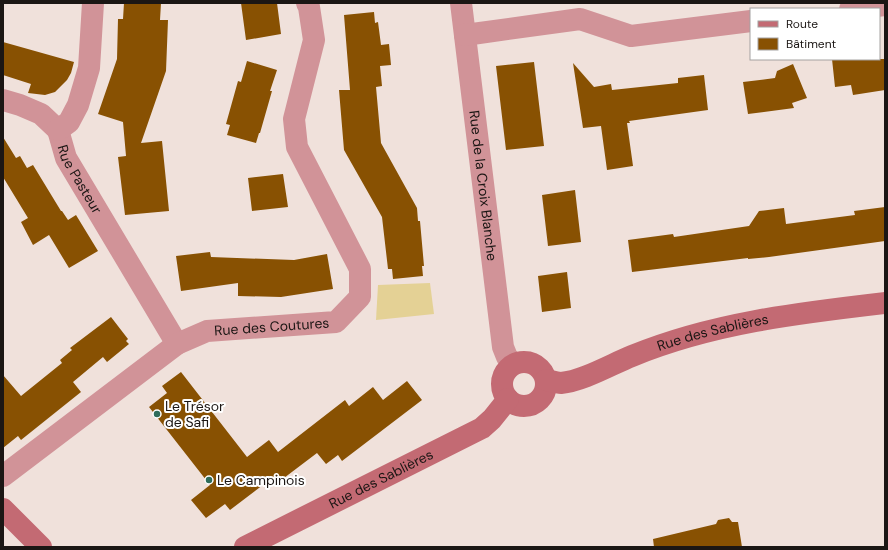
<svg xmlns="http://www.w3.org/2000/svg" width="888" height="550" font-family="'DM Sans',sans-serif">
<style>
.green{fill:#e4d195}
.building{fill:#885102}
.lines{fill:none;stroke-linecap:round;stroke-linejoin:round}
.street{stroke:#d19398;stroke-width:22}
.secondary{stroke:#c36a73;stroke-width:22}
.poi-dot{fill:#2e6c5a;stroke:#fff;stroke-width:1.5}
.labels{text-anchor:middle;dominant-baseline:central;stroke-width:4;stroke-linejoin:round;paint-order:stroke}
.street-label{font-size:14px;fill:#1b1614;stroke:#fff}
.poi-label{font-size:14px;fill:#1b1614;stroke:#fff;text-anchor:start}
</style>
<rect width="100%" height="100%" fill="#f0e1db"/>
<path class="green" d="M430,283L434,314L376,320L378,285Z"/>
<path class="building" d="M124,3H161L160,20H168L166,71L141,143L162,141L169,211L125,215L118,157L126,156L123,122L98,114L117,59L118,19H123Z
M241,3H277L281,34L246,40Z
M374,12L375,23L378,22L381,45L389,44L391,65L380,66L382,86L376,87L381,143L417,208L418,221H420L424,266H422L423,276L393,279L392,269H388L382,217L344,150L339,90H350L344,15Z
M3,42L74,62L71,73L67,80L55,92L45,95L28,93L31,84L3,75Z
M832,59H885V90L853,95L851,85L835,87Z
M247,61L277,70L270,91H272L260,133H259L256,143L227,135L230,125L226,124L238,81L241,82Z
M534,62L544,146L506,150L496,66Z
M573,63L594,87L611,84L612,90L678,83V78L704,75L708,110L629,121L630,123H627L633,166L607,170L601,126L583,128Z
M793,64L807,98L792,103L794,108L748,114L743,82L775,78L777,71Z
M3,137L16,158L20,156L27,168L33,165L61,211H62L68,220L76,215L98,251L69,268L49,235L33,245L21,222L28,218L3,177Z
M283,174L288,207L252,211L248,178Z
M575,190L581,242L548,246L542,195Z
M885,207V241L769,257L748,259V258L632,272L628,240L673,234L674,237L749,226L759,211L784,208L786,224L855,215L854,211Z
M210,252L211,257L294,260L327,254L333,289L281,297L238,296V283L181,291L176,256Z
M567,272L571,308L542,312L538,276Z
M111,317L128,339L126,341L129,344L107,362L103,357L73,382L81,392L21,440L18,436L3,448V375L21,396L62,363L60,360L72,350L70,348Z
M181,372L247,457L269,440L278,452L345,400L349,406L373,387L383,400L407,381L422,400L342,461L338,455L326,464L317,453L280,481L276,475L230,510L225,504L206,518L191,500L210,485L149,407L167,393L162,386Z
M729,518L732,522H738L742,547H654L653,539L716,524L718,520Z"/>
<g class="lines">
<g class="street">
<path id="s1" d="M461,3L503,347L507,357L514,364"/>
<path d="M850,9L885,5"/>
<path d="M465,35L580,19L631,36L751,21"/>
<path d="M3,100L20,105L41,114L58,130"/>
<path id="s2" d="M58,130L66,158L177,344"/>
<path d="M58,130L69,122L78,105L89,68L93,3"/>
<path id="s3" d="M3,476L177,344L207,331L336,322L360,297V269L297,147L294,119L314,40L309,7L307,3"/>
</g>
<g class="secondary">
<circle cx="524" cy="384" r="22"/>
<path id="s4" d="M546,380C551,381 556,383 561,383C583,381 612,364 632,356C712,323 799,313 885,303"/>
<path d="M3,509L41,547"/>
<path id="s5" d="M245,547L482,428L492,419L508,399"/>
</g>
</g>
<g class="poi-dot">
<circle cx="157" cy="414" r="4"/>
<circle cx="209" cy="480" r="4"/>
</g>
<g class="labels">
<g class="street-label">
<text stroke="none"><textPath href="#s2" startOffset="54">Rue Pasteur</textPath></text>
<text stroke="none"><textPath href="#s1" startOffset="184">Rue de la Croix Blanche</textPath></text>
<text stroke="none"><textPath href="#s3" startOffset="316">Rue des Coutures</textPath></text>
<text stroke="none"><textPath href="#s4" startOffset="176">Rue des Sablières</textPath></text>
<text stroke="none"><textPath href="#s5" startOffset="152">Rue des Sablières</textPath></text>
</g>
<g class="poi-label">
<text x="165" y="406">Le Trésor<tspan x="165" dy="16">de Safi</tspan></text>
<text x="217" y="480">Le Campinois</text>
</g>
</g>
<rect width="888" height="550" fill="none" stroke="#1b1614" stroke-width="8"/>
<rect x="750" y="8" width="130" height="52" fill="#ffffff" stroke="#a4a2a1"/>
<rect x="758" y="21" width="20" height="6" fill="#c36a73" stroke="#a4a2a1"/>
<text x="786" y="28" font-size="12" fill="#1b1614">Route</text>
<rect x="758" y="38" width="20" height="12" fill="#885102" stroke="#a4a2a1"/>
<text x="786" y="48" font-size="12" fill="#1b1614">Bâtiment</text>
</svg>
